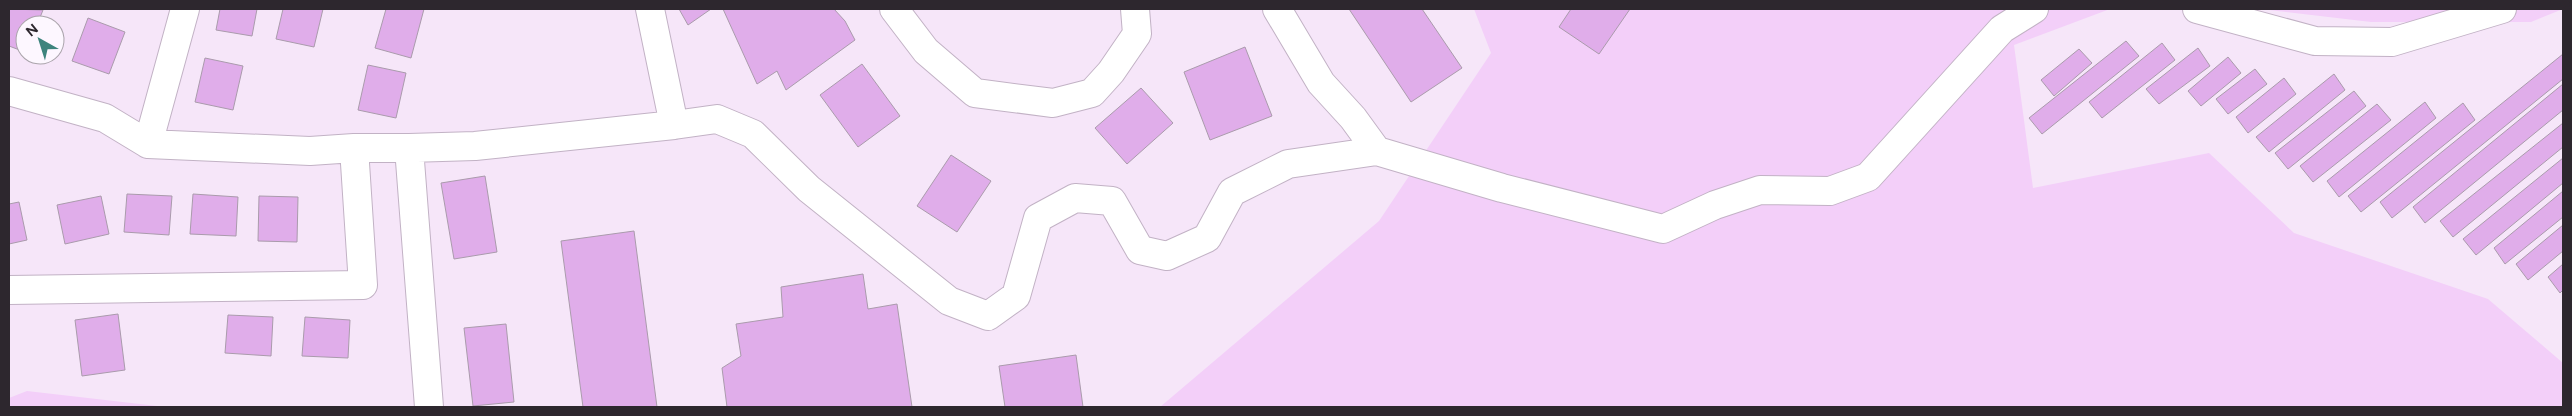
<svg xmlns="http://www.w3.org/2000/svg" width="2572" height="416" font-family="Figtree,sans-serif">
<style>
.green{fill:#f3cff9}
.building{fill:#e0adea;stroke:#aa9bac}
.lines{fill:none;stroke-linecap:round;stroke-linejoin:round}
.street-casing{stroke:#c2b2c5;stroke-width:30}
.street{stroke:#fff;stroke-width:28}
</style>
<rect width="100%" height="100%" fill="#f6e6f9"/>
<path class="green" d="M1474,9H2110L2014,45L2033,188L2209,153L2294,233L2488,299L2563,363V407H1160L1379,221L1491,53Z
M2261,9H2563L2531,22H2371Z
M27,391L166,407H9V398Z"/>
<path class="building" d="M9,9L43,10L37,25H25V52L9,46Z
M220,9H257L252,36L216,30Z
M283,9H323L314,47L276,39Z
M386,9H424L411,58L375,48Z
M679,9H711L688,25Z
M723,9H834L845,21L855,40L786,90L777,71L757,84Z
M1349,9H1422L1462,68L1411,102Z
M1571,9H1630L1599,54L1559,27Z
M88,18L125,32L109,74L72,61Z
M2126,41L2139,56L2042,134L2029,118Z
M2162,43L2175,60L2102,118L2089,102Z
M1245,47L1272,116L1210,140L1184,72Z
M2198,48L2210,66L2159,104L2146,89Z
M2079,49L2092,63L2054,96L2041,80Z
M2563,54V79L2392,218L2380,202Z
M2228,57L2241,73L2201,106L2188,91Z
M205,58L243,66L233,110L195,102Z
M862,64L900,116L858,147L820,95Z
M368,65L406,73L396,118L358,110Z
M2255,69L2267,84L2228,114L2216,99Z
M2334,74L2345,90L2269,152L2256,137Z
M2284,78L2296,94L2248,133L2236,117Z
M2563,84V110L2425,223L2413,207Z
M1141,88L1173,123L1127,164L1095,128Z
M2354,91L2366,106L2288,169L2275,153Z
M2425,102L2436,118L2339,197L2327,181Z
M2463,103L2475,120L2361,212L2348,196Z
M2377,104L2391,120L2313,182L2300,166Z
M2563,123V147L2453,237L2440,221Z
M951,155L991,181L957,232L917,206Z
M2563,158V183L2476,255L2463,239Z
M485,176L497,252L454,259L441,183Z
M2563,191V217L2505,264L2494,248Z
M127,194L172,196L169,235L124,232Z
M193,194L238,197L236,236L190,234Z
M101,196L109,234L65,244L57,205Z
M259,196L298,197L297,242L258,241Z
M19,202L27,240L9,244V204Z
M2563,225V251L2528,280L2516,264Z
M634,231L657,407H583L561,241Z
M2563,264V290L2560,293L2548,277Z
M863,274L868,309L897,304L912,407H727L722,368L741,356L736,324L783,317L781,287Z
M118,314L125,370L82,376L75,320Z
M228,315L273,317L271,356L225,353Z
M305,317L350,320L348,358L302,356Z
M506,324L514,402L473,406L464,328Z
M1076,355L1083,407H1005L999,366Z"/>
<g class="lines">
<g class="street-casing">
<path id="street" d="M894,9L926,51L975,93L1053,103L1092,93L1111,72L1137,34L1135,9
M1277,9L1321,83L1353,118L1377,151L1502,188L1663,229L1715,205L1760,190L1830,191L1868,177L2002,29L2034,9
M2197,9L2315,41L2392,42L2502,9
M9,91L105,118L148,144L310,151L354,148H409L475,146L674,125L650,9
M674,125L717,119L753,134L809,189L949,301L988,316L1016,296L1038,218L1075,198L1112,201L1140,250L1167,256L1207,238L1232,192L1288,164L1377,151
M148,144L185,9
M409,148L429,407
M9,290L363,285L354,148"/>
</g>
<use href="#street" class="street"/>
</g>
<rect width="2572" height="416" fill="none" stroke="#2d272e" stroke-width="20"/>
<g transform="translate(40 40) rotate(321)"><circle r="24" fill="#fdf7ff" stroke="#aaa4ab"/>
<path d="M0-4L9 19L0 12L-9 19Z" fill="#3d847d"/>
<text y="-8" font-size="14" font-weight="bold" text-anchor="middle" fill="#2d272e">N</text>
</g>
</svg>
